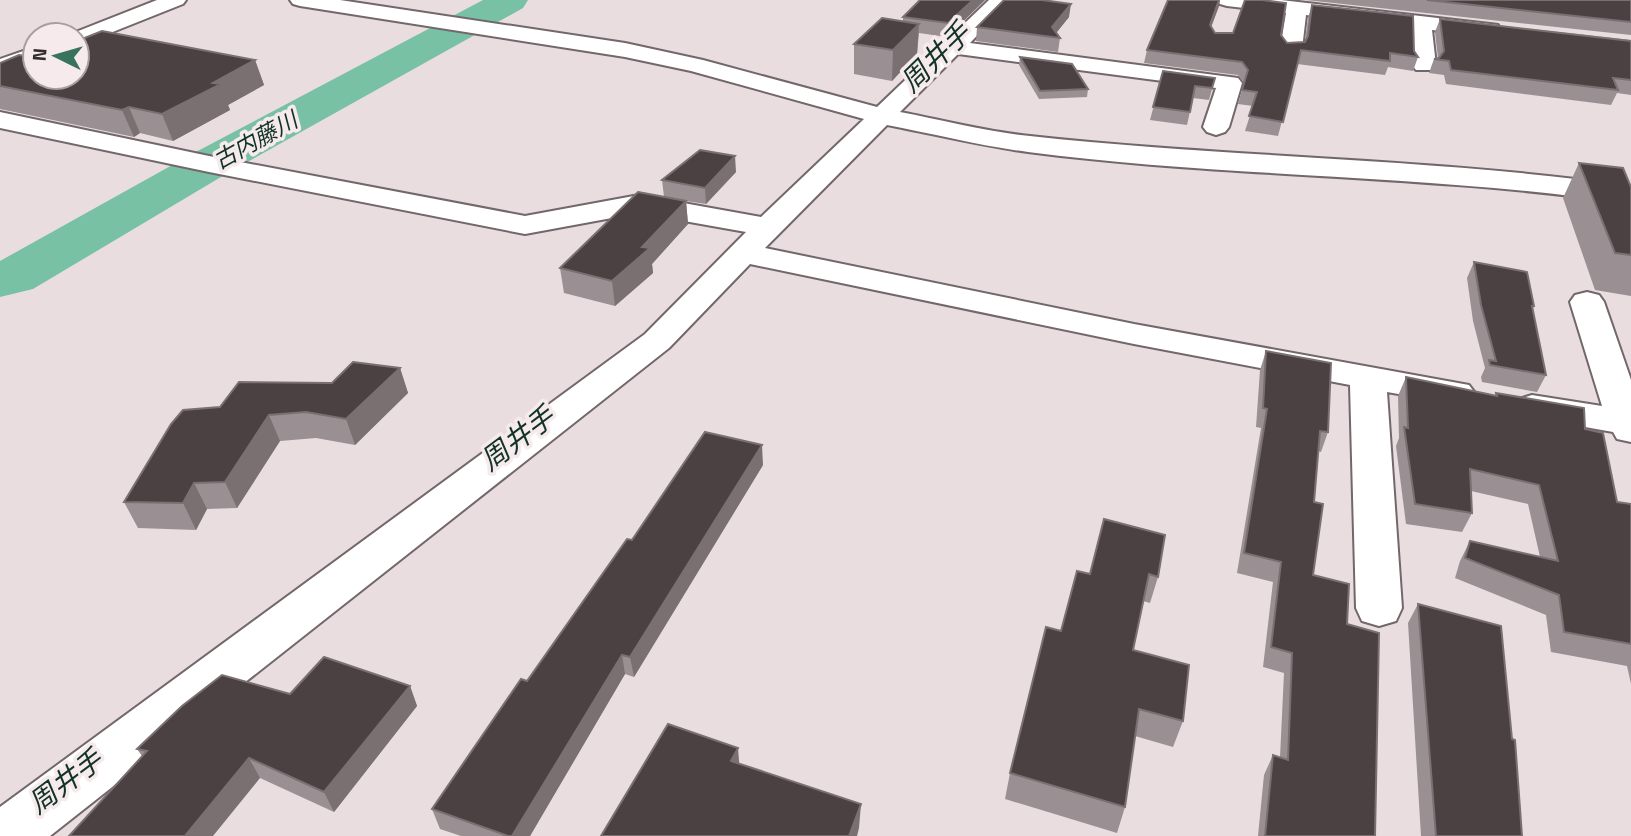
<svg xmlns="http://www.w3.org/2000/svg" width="1631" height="836" font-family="'Titillium Web','Noto Sans JP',sans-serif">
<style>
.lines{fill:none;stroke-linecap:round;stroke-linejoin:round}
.river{fill:#78c1a4;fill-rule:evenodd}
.minor-casing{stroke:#72676a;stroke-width:4}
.major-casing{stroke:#72676a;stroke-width:4}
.minor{fill:#fff;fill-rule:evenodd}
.major{fill:#fff;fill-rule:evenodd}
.wall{fill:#9a8f92}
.shaded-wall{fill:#7a7072}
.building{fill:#4b4143;stroke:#7a7072;stroke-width:2}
.labels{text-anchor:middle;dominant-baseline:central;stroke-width:7;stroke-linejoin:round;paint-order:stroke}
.far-water-label{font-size:23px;font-style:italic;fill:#103327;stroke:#f7eaed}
.water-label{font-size:28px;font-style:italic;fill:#103327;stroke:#f7eaed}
</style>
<rect width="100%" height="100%" fill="#e9dde0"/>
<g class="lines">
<path class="river" d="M483,0H528L523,8L226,174L33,289L0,297V261L192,154Z"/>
<g class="minor-casing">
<path id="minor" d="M290,0H340L625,43L703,60L877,107L989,0H1011L970,43L1238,78L1242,83L1229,127L1225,132L1216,135L1207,132L1203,127L1216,88L958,54L900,112C943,120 987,132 1030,136C1230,158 1432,158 1631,186V204C1431,174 1228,178 1028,152C981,146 934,134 887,125L765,248L1134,324L1469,385L1475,393L1469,401L1456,404L1387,392L1402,608L1396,621L1379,626L1362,621L1356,608L1350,385L1134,344L750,264L669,348L50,836H0V807L645,334L746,232L639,213L525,234L209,172L0,128V112L209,156L525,216L639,195L761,217L864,119L691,71L625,57L300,6L293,4Z
M1217,0H1281L1490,24L1498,25L1501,30L1498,35L1490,36L1432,30L1436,65L1432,70H1416L1412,65L1411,27L1306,15L1302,49L1299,54H1283L1280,49L1286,13L1227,6L1220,4Z
M1587,292L1599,295L1604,302L1631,380V442L1617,439L1613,432L1519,415L1513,407L1519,399L1532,395L1602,406L1570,302L1575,295Z"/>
</g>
<g class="major-casing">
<path id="major" d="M157,0H186L183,4L85,43L77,45V35H68Z
M35,47V62L0,74V59Z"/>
</g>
<use href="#minor" class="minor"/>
<use href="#major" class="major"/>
</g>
<path class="wall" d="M920,0H985L947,37L919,33L917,54L892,81L854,74V44L903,21V17Z
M1052,0L1051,1L1069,17L1056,33L1060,38L1058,52L976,41L977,27Z
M1306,0H1631V35Z
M1312,5L1414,51L1418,57L1413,71L1388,67L1385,75L1297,64L1278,136L1245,131L1253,106L1238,104L1244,83L1238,75L1144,63L1147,50L1219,6L1211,27L1215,33L1281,35L1287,43L1305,42L1308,18Z
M1440,19L1631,40V95L1617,93L1611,105L1446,84L1444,75L1429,73L1434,59L1438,58L1435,32Z
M34,57L255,60L264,85L228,105L230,110L173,141L140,133L134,137L0,109V63Z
M1020,57L1088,89L1087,97L1039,99L1019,65Z
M1163,71L1215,78L1209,100L1193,98L1187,125L1150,120Z
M1579,163L1631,187V296L1595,290L1563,198Z
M736,172L706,204L686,201L688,224L652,264L653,273L615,306L564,293L560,268L664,197L662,180Z
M1474,262L1534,306L1533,309L1546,375L1537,392L1482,382L1481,377L1485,368L1473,321L1467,278Z
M1266,351L1328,432L1321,452L1318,451L1314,502L1313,575L1347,624L1375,836H1258L1264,775L1273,755L1280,757L1284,673L1263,667L1273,582L1237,573L1261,428L1256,427L1260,370Z
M400,368L408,393L355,445L316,438L280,441L237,508L207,509L196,530L138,528L124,502L220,407Z
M1406,377L1495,396L1496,393L1585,429L1617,502L1631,504V684L1627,666L1551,652L1546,615L1455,578L1460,561L1470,541L1540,557L1528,504L1471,491L1472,513L1462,532L1406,524L1396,446L1399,438L1398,396Z
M763,465L634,677L625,674L530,836H461L440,829L432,809L632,540Z
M1104,519L1158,577L1150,603L1143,601L1133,650L1183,721L1173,747L1135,736L1125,807L1117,833L1005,799L1010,773L1061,631L1090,574Z
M1418,604L1512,739L1522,836H1421L1408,623Z
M410,686L417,706L334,812L260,778L142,756L137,749Z"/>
<path class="shaded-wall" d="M973,0H985L947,37L948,23Z
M1219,0H1220L1219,6L1207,38L1210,25Z
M1071,4L1069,17L1053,37L1052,27Z
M919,24L917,54L892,81L893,50Z
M255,60L264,85L228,105L230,110L173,141L162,114L213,83Z
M129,107L140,133L134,137L122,110Z
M735,156L736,172L706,204L705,188Z
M686,201L688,224L652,264L653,273L615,306L612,281Z
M400,368L408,393L355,445L346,419Z
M269,415L280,441L237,508L225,482Z
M762,445L763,465L634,677L630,657Z
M194,483L207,509L196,530L183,503Z
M622,655L625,674L530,836H512Z
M410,686L417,706L334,812L324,792Z
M738,748L740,773L731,761Z
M249,758L260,778L213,836H185Z
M861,804L859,828L857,836H849Z"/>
<path class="building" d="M920,0H973L948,23L903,17Z
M1004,0H1042L1071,4L1052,27L1060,38L977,27Z
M1168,0H1219L1210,25L1215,33H1233L1245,0H1262L1286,3L1281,35L1287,43L1305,42L1308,36L1312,5L1413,16L1414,51L1418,57L1390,53V61L1301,50L1283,122L1249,116L1257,92L1242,90L1248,70L1242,62L1147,50Z
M1427,0H1631V22Z
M882,18L919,24L893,50L854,44Z
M1440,19L1631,41V80L1613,78L1618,90L1451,70L1449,61L1434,59L1439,58L1444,51Z
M102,31L255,60L213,83L221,84L162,114L129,107L122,110L0,86V63L19,55L35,57V77H77V41Z
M1020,57L1072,64L1088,89L1040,91Z
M1163,71L1215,78L1212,88L1195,86L1190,112L1153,107Z
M700,150L735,156L705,188L662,180Z
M1579,163L1623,168L1631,187V255L1615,253Z
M638,192L686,201L642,247L650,248L612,281L560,268Z
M1474,262L1527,272L1534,306H1532L1546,375L1490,365L1489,360L1496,361L1481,305Z
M1266,351L1331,363L1328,432L1320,431L1314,502L1323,504L1313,575L1349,584L1347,624L1379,633L1375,836H1265L1273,755L1288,760L1292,653L1271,647L1281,562L1244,553L1267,409L1263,408Z
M353,362L400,368L346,419L306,412L269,415L225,482L194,483L183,503L124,502L171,424L183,410L220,407L239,382L332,383Z
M1406,377L1497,396L1496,393L1584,408L1585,429L1603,433L1617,502L1631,504V644L1564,632L1559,595L1465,558L1470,541L1558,561L1539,485L1470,469L1472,513L1415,504L1404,427L1408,428Z
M705,432L762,445L630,657L622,655L512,836H508L432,809L521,679L527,681L627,539L632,540Z
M1104,519L1165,535L1158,577L1149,574L1133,650L1189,665L1183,721L1139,709L1125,807L1010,773L1046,627L1061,631L1077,571L1090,574Z
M1418,604L1501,626L1512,739L1515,740L1522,836H1436Z
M324,657L410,686L324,792L249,758L185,836H69L147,751L137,749L182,706L222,675L290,694Z
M668,724L738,748L731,761L861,804L849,836H601Z"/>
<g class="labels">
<g class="far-water-label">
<text transform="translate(255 140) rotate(-29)">古内藤川</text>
</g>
<g class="water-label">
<text transform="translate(935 57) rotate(-44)">周井手</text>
<text transform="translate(517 438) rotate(-37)">周井手</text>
<text transform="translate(65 781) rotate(-37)">周井手</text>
</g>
</g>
<g transform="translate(56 56) rotate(275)"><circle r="33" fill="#f7eaed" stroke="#a89ea1" stroke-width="2"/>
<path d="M0-5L12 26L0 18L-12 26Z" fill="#37735d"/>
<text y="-10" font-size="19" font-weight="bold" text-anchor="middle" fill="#322d2e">N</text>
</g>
</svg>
